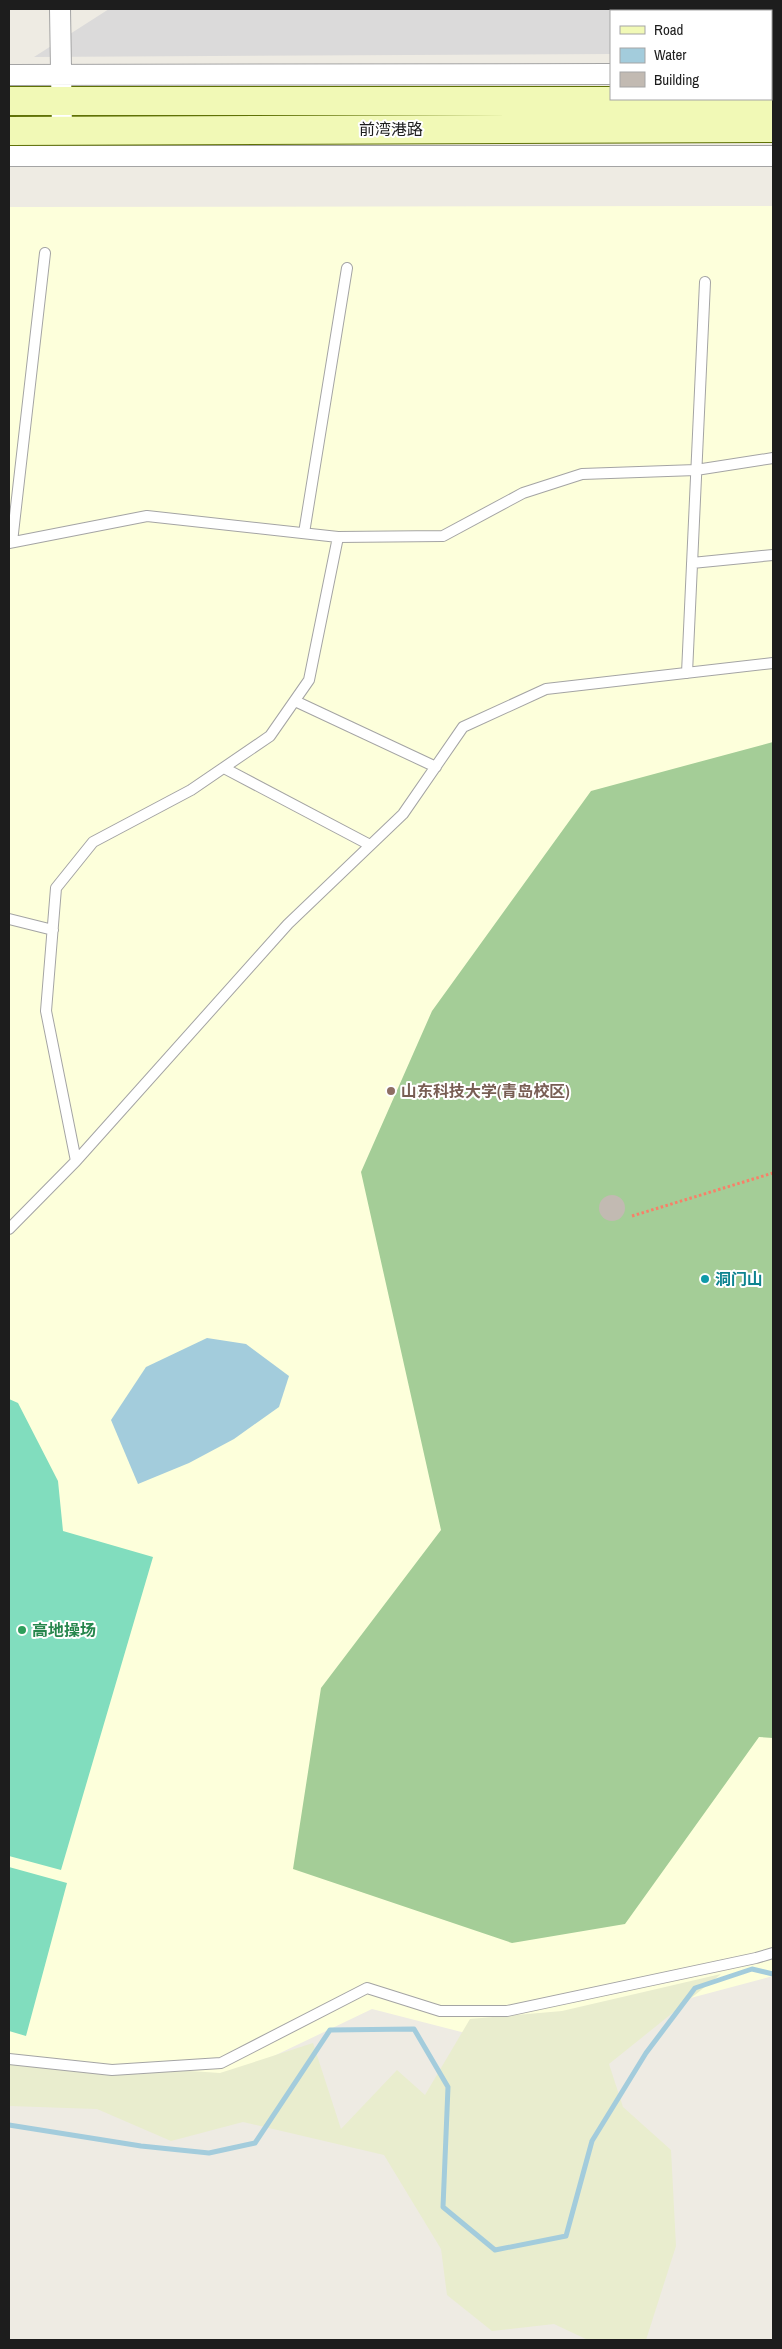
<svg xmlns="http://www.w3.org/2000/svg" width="782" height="2349" font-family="'Archivo Narrow','Noto Sans SC',sans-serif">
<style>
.residential{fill:#dbdada}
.education{fill:#fdffdb}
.farmland{fill:#e9edce}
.forest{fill:#a4cd97}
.pitch{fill:#81ddbe}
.water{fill:#a3ccdc}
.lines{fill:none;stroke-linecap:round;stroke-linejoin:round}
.stream{stroke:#a3ccdc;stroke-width:5}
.building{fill:#c2bab2}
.service-casing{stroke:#a4a4a4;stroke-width:12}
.minor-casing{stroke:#a4a4a4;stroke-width:22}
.secondary-casing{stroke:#607206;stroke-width:30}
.path{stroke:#f88069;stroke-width:3;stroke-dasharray:2.5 2.5;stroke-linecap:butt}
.service{stroke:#fff;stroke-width:10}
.minor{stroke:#fff;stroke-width:20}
.secondary{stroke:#f1f9b6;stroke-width:28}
.education-dot{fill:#8d6e63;stroke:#fff;stroke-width:2}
.culture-dot{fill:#0f9aa8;stroke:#fff;stroke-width:2}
.leisure-dot{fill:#2e9e5b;stroke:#fff;stroke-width:2}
.labels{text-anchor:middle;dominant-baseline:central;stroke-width:4;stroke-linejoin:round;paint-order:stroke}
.street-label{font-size:16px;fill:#1d1d1d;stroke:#fff}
.education-label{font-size:16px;font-weight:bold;fill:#785e54;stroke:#fff;text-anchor:start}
.culture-label{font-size:16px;font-weight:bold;fill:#0d838f;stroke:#fff;text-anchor:start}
.leisure-label{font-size:16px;font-weight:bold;fill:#27864d;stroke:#fff;text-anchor:start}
</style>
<rect width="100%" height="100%" fill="#eeebe3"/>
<path class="residential" d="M109,9H773V53H771V11H611V54L34,57Z"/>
<path class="education" d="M773,206V1976L574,2029L477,2036L372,2009L226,2079H9V207Z"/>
<path class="farmland" d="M721,1974L609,2064L623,2107L671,2150L676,2246L646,2340H588L554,2324L492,2331L447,2295L441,2249L384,2155L243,2122L171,2141L97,2109L9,2106V2059L220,2073L313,2043L341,2129L397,2070L425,2095L470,2019L562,2011Z"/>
<path class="forest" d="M773,742V1738L759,1737L625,1924L512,1943L293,1869L321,1688L441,1530L361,1172L432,1011L591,791Z"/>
<path class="pitch" d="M9,1399L18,1403L58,1481L63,1531L153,1557L61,1870L9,1856Z
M9,1867L67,1883L26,2036L9,2031Z"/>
<path class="water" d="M207,1338L246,1344L289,1376L279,1407L234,1439L189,1463L138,1484L111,1420L146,1367Z"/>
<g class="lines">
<path class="stream" d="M9,2125L141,2146L209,2153L255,2143L330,2030L414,2029L448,2087L443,2207L495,2250L566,2236L592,2141L646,2053L695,1988L752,1969L773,1974"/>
</g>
<path class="building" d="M599 1208a13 13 0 1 1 26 0a13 13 0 1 1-26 0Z"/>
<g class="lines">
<g class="service-casing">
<path id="service" d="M304,533L347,268
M12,542L45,253
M9,543L147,516L338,537L443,536L523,493L582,474L696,470L773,458
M692,563L773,555
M687,673L705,282
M295,701L436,767
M224,768L370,845
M9,919L53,930
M76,1161L46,1011L56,888L93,842L191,790L270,736L309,680L338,537
M9,1229L76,1161L288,924L403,814L463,727L546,689L773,663
M9,2059L112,2070L221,2063L367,1988L440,2011H507L756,1958L773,1953"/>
</g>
<g class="minor-casing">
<path id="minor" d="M60,9L62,130
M771,74H773
M9,75L611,74
M9,156H773"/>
</g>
<g class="secondary-casing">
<path id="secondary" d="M9,101H773
M9,131L773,128"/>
</g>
<path class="path" d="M632,1216L773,1173"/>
<use href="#service" class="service"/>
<use href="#minor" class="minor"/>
<use href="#secondary" class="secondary"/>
</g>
<circle class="education-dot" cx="391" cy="1091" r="5"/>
<circle class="culture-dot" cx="705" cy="1279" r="5"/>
<circle class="leisure-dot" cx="22" cy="1630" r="5"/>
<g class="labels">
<g class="street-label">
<text x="391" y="129">前湾港路</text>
</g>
<g class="education-label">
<text x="401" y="1091">山东科技大学(青岛校区)</text>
</g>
<g class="culture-label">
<text x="715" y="1279">洞门山</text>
</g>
<g class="leisure-label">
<text x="32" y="1630">高地操场</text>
</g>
</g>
<rect width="782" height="2349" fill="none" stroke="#1d1d1d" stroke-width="20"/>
<rect x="610" y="10" width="162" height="90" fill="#ffffff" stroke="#a5a5a5"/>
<rect x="620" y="26" width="25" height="8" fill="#f1f9b6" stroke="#a5a5a5"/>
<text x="654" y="35" font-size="15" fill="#1d1d1d">Road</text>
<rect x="620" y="48" width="25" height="15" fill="#a3ccdc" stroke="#a5a5a5"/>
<text x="654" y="60" font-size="15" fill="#1d1d1d">Water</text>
<rect x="620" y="72" width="25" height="15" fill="#c2bab2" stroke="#a5a5a5"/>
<text x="654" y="85" font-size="15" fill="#1d1d1d">Building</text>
</svg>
